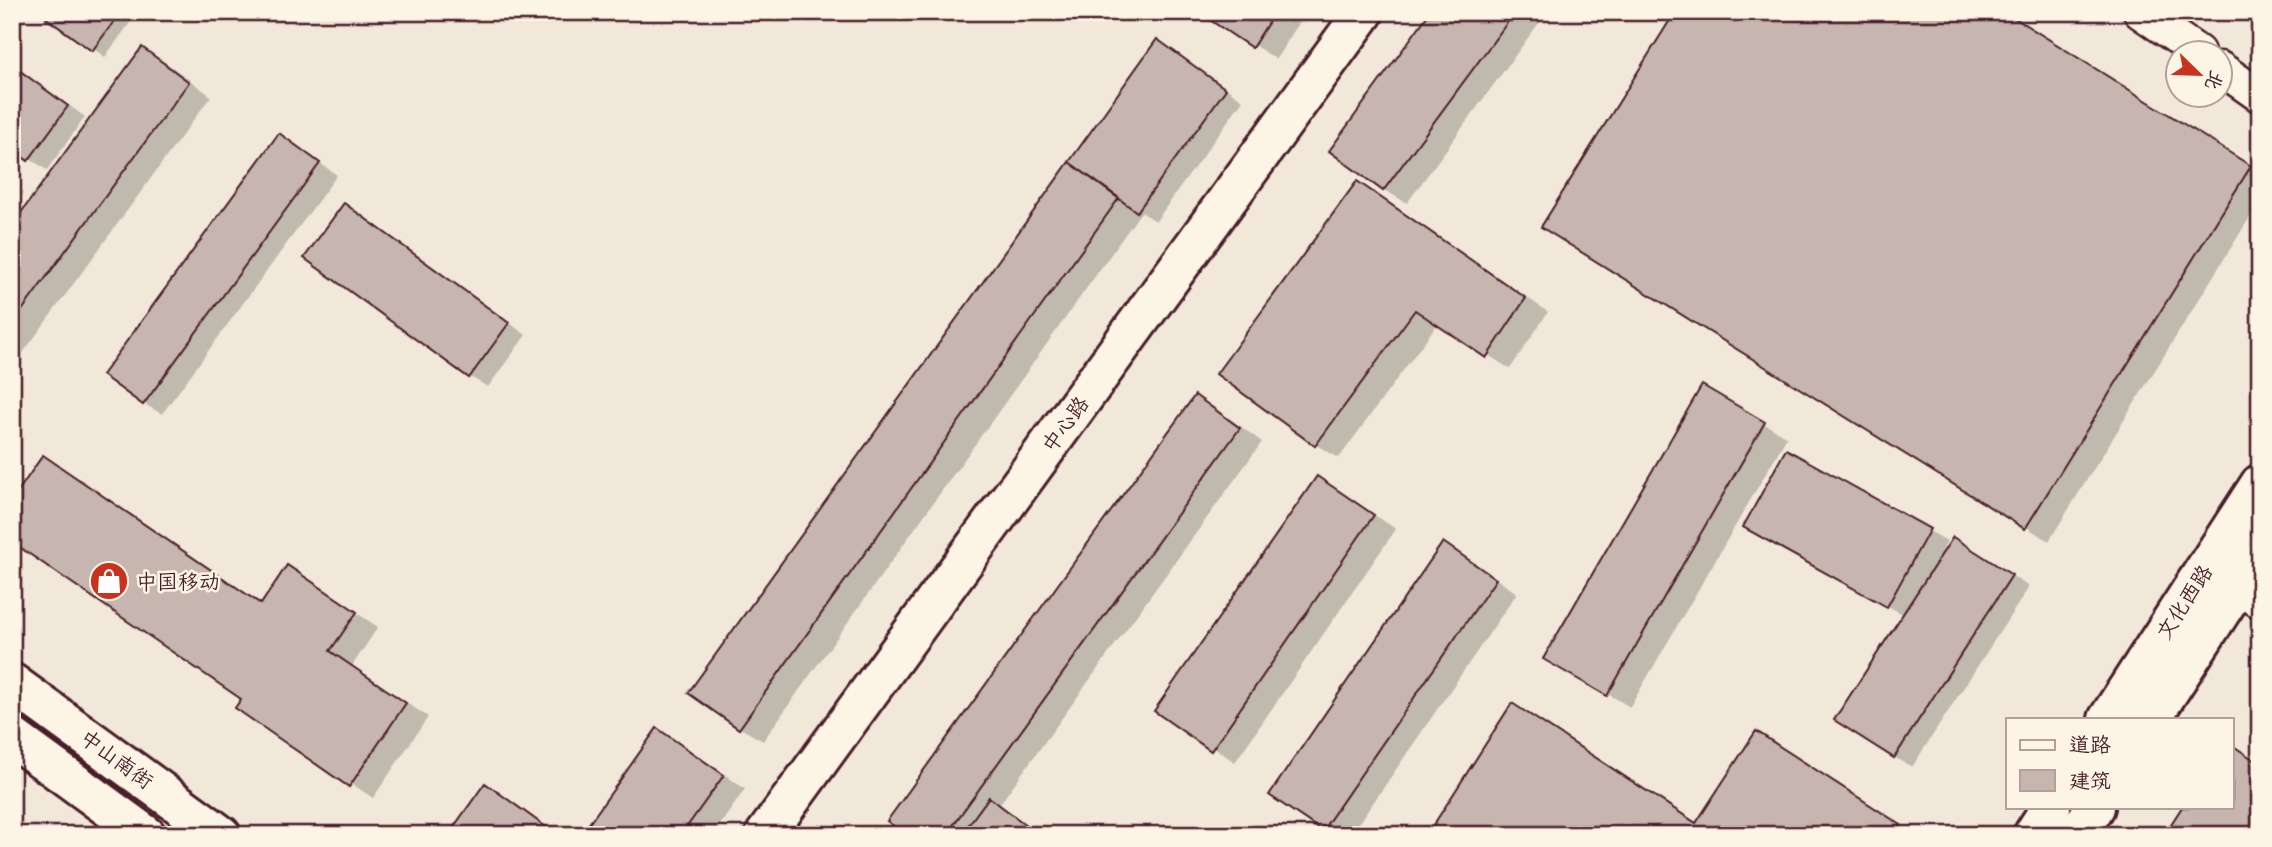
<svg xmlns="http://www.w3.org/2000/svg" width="2272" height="847" font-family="Delius,'LXGW WenKai TC',sans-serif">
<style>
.shadow{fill:#0003}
.building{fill:#c7b6af;stroke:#4a1f2b;stroke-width:2}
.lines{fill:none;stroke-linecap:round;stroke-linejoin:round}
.minor-casing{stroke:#4a1f2b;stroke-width:37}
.tertiary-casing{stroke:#4a1f2b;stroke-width:44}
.secondary-casing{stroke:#4a1f2b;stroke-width:44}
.minor{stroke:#fcf5e5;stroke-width:32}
.tertiary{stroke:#fcf5e5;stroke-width:38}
.secondary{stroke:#fcf5e5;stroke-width:38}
.labels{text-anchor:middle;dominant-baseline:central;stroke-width:5;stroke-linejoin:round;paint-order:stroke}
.street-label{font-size:21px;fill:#4a1f2b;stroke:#fcf5e5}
.poi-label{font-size:21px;fill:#4a1f2b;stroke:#fcf5e5;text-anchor:start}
</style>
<rect width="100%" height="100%" fill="#f1e8da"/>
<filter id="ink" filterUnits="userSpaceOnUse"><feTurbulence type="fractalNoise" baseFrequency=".0143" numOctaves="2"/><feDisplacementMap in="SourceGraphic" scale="14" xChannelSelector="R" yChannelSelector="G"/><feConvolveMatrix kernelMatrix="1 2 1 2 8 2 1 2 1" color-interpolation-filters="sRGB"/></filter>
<g filter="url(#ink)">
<path class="shadow" d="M53,12H138L105,57L49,18Z
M1201,12H1306L1276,59Z
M1433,12H1547L1407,203L1384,190L1331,151Z
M2003,12L2260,172V201L2049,541L1543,227Z
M1157,41L1243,100L1156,221L1141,212L763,741L740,728L691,692Z
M142,49L165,62L211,96L12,368V228Z
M12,64L85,117L47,170L12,147Z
M279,135L337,175L162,414L144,404Z
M1358,184L1380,197L1548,312L1510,369L1438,323L1339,458L1316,445L1219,373Z
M344,205L362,215L526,335L488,387L470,377L306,258Z
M1703,388L1787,437L1630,707L1546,658Z
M1196,397L1218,410L1262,442L999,805L1042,835H908Z
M1787,451L1947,541L1942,551L1944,553L1971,549L2029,587L1912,767L1894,757L1904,615L1746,527Z
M43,457L66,470L263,605L288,568L378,627L352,666L428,717L373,798L237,708L244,699Z
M1317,478L1396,529L1235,762L1156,710Z
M1444,544L1517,593L1351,835H1331L1323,830Z
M658,730L680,743L745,789L713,835H583Z
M1779,746L1916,835H1429L1697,824Z
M2232,747L2260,764V835H2166L2185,807H2232Z
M485,786L508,799L558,835H450Z"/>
<path class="building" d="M51,12H121L92,51L46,18Z
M1198,12H1275L1252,48Z
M1430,12H1515L1383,191L1329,151Z
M1675,12H2005L2251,166L2025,529L1541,227Z
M1157,39L1226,89L1137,212L1069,162Z
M142,47L189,82L12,324V225Z
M12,65L68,106L28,161L12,149Z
M279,133L320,163L143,405L102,375Z
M1069,162L1119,198L739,729L688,693Z
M1357,181L1526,298L1486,358L1415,310L1315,446L1216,374Z
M344,203L509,323L469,378L304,258Z
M1702,385L1765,422L1607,696L1543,659Z
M1195,395L1240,428L946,835H905L887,821Z
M1786,449L1930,529L1887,607L1743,527Z
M43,455L261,604L287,565L357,612L330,651L406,703L349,787L235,708L241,699L12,542V500Z
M1317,476L1374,515L1211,751L1154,711Z
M1953,537L2012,575L1894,758L1834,720Z
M1443,542L1496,579L1322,831L1269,795Z
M1512,703L1696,823L1756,731L1901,825L1894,835H1427Z
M657,728L724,775L681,835H581Z
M2232,745L2260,764V835H2164L2182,807H2232Z
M485,783L557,835H448Z
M989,797L1039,835H961Z"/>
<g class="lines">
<g class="minor-casing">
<path id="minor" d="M2140,12L2198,52
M2220,68L2260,96
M2217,573L2260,602"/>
</g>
<g class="tertiary-casing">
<path id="tertiary" d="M12,683L221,835
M12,737L146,835
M765,835L1364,12"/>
</g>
<g class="secondary-casing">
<path id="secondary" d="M2108,719L2260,484
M2151,719L2260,551
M2033,835L2051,807
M2077,835L2095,807"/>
</g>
<use href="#minor" class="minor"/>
<use href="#tertiary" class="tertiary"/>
<use href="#secondary" class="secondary"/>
</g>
</g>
<defs>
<g id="shop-disc" transform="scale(2.0125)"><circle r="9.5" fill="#c8321e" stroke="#fcf5e5"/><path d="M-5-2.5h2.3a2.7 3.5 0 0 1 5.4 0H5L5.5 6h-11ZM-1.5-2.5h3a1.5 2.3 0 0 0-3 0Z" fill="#fff"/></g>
</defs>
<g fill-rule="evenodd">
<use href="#shop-disc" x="109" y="581"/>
</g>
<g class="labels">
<g class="street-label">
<text transform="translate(1065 424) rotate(-54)">中心路</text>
<text transform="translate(2184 602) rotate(-57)">文化西路</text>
<text transform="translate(117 759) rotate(36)">中山南街</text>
</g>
<g class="poi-label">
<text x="136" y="581">中国移动</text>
</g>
</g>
<rect width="2272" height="847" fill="none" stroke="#fcf5e5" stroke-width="42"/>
<rect x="21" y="21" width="2230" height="805" fill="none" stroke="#4a1f2b" stroke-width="2.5" filter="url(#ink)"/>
<rect x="2006" y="718" width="228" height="91" fill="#fcf5e5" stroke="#b59f9b" stroke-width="2"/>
<rect x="2020" y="740" width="35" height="10" fill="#fcf5e5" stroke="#b59f9b" stroke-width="2"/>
<text x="2069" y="752" font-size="21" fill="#4a1f2b">道路</text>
<rect x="2020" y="770" width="35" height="21" fill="#c7b6af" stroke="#b59f9b" stroke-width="2"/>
<text x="2069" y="788" font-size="21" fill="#4a1f2b">建筑</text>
<g transform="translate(2199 74) rotate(113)"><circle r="33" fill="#fcf5e5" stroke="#b59f9b" stroke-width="2"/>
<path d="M0-5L12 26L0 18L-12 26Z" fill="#c8321e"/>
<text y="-10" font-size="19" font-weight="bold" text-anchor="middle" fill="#4a1f2b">北</text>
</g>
</svg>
